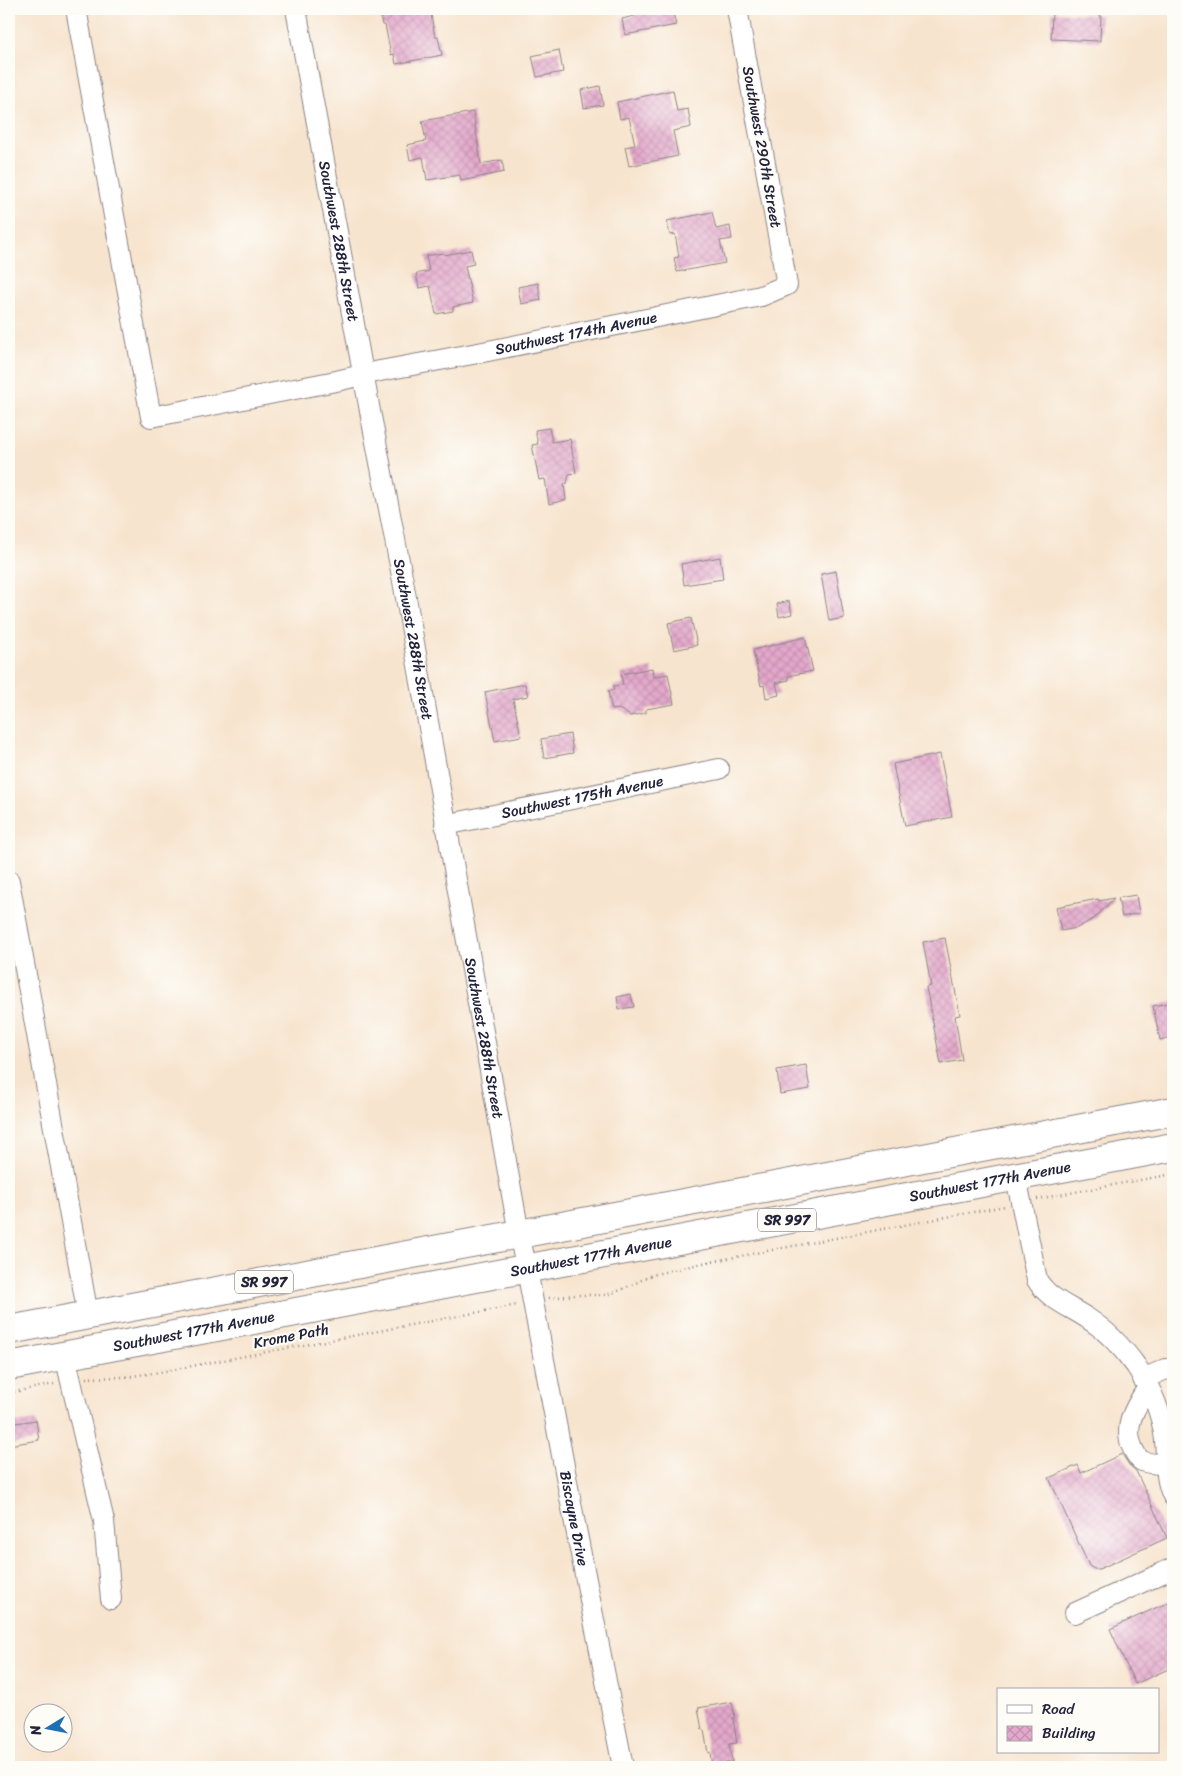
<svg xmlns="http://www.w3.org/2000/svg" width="1182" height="1776" font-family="Sriracha,sans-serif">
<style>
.building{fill:url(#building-cross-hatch)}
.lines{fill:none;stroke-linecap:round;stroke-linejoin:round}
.minor-casing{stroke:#8c8384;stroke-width:22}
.highway-casing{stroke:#8c8384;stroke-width:30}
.path{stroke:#8c8384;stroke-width:2.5;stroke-dasharray:1 4;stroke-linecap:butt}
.minor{stroke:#fff;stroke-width:20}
.highway{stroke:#fff;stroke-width:28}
.labels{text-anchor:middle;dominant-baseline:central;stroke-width:4.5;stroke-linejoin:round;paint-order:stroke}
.shield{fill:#fdfcf7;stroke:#646373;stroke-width:1}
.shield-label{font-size:14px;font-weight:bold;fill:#22223b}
.street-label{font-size:15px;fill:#22223b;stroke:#fdfcf7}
</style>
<defs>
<pattern id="building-cross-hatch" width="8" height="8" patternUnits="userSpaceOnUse" patternTransform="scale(1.25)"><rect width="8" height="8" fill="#e3a8cb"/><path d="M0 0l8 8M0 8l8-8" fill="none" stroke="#c290af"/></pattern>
</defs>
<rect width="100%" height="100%" fill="#fdfcf7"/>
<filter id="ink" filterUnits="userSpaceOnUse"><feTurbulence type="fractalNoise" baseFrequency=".02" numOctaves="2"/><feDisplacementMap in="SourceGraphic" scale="10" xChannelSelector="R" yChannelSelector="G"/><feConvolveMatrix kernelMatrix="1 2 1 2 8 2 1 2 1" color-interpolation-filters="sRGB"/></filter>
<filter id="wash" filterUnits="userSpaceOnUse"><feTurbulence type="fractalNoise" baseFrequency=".0096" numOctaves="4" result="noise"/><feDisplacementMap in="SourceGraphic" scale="20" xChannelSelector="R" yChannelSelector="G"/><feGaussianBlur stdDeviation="1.12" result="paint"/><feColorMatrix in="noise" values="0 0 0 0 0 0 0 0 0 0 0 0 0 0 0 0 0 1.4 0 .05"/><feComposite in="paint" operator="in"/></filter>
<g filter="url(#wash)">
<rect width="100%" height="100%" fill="#f7e4ce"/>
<g id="blocks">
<path class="building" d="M379,9H430L435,37H438L442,55L396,64L394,54L391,55L385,25H382Z
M633,9H672L676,25L625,35L622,19L634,16Z
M1052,12L1101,15L1100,41L1051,39Z
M559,50L563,72L537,77L532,56Z
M600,86L603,105L584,108L581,90Z
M673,90L677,111L688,109L691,127L673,131L678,156L629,166L625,147L635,145L629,117L620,119L617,102Z
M473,112L481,164L502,160L504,172L461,181L460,175L427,180L423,157L410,160L407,145L426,141L422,121Z
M712,212L716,229L730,226L732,239L720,241L725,263L677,272L674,258L679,257L675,234L670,235L667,221Z
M471,250L474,264L465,266L473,303L453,307V311L436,314L430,286L419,288L416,274L429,271L426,256L443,253L444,255Z
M538,283L541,300L521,304L518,287Z
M549,428L552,442L570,439L576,473L569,474L567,484H564L566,500L549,504L545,479L539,480L532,445L538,444L535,430Z
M720,557L723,579L684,585L681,564Z
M836,571L844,618L829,621L821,574Z
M789,601L792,614L779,617L777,604Z
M691,618L697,645L674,650L668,623Z
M805,637L813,671L788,676L789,680L776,683L779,695L766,698L764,685L761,686L753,650Z
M652,668L653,677L668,674L674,704L646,709V713L630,716L619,709L612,710L608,691L614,690L613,686L623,685L621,674Z
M525,684L528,696L513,699L521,736L495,741L485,692Z
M570,734L573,753L544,758L541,739Z
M940,754L952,817L905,826L893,764Z
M1136,895L1139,913L1122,917L1118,898Z
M1114,898L1095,918L1077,928L1061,931L1056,907L1098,899L1099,901Z
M945,938L960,1015L955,1016L962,1060L941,1064L926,987L931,986L923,942Z
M631,994L634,1007L619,1009L617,997Z
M1173,1002V1037L1160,1040L1153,1006Z
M806,1065L810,1089L780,1094L777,1070Z
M36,1420L39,1440L9,1445V1424Z
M1122,1454L1129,1465L1136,1471L1167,1538L1099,1569H1094L1089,1566L1049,1478L1078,1465L1081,1473Z
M1173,1600V1667L1135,1684L1110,1629Z
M732,1702L735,1717L733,1718L737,1743L729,1744L732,1762L712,1766L710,1752L708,1753L704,1730H702L698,1708Z"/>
</g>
</g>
<g filter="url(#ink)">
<use href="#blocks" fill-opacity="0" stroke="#8c8384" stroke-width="1"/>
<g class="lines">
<g class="minor-casing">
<g id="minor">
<path id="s1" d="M76,9L151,417L336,381L380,371L478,353L761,296L787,285L737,9"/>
<path id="s2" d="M296,9L370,411L403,581L519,1234L527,1270L575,1524L623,1767"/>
<path id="s3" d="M445,825L719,769"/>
<path d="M9,881L88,1315"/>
<path d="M1016,1177L1037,1280C1048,1299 1069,1306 1087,1318C1106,1330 1123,1348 1136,1366C1151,1388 1162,1414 1165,1440C1167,1459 1164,1478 1173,1496"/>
<path d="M65,1356L104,1521L111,1599"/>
<path d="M1143,1379L1166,1369L1173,1370"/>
<path d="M1148,1387C1136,1406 1122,1426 1133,1449C1135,1453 1138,1459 1142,1461C1148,1464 1159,1464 1166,1464"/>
<path d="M1075,1613L1173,1568"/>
</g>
</g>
<g class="highway-casing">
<g id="highway">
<path d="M9,1330L1173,1111"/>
<path id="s4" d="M9,1366L1173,1147"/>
</g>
</g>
<path class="path" d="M1037,1199L1173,1174
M549,1298L575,1295H606L621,1290L652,1275L703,1263L1005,1206
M86,1378L125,1377L160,1372L517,1305
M9,1393L54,1384"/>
<use href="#minor" class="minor"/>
<use href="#highway" class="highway"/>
</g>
</g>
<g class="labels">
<g class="shield">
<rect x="758" y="1208.5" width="58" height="23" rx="4"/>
<rect x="235" y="1270.5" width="58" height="23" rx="4"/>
</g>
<g class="shield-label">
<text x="787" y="1220">SR 997</text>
<text x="264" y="1282">SR 997</text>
</g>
<g class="street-label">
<text transform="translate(762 147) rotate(80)">Southwest 290th Street</text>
<text stroke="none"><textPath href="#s2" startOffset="236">Southwest 288th Street</textPath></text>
<text stroke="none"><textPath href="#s1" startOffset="848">Southwest 174th Avenue</textPath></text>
<text stroke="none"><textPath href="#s2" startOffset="641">Southwest 288th Street</textPath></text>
<text stroke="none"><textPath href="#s3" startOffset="140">Southwest 175th Avenue</textPath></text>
<text stroke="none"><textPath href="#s2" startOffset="1046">Southwest 288th Street</textPath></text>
<text stroke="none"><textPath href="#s4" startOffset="998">Southwest 177th Avenue</textPath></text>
<text stroke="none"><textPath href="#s4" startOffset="592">Southwest 177th Avenue</textPath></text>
<text stroke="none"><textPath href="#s4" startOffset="188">Southwest 177th Avenue</textPath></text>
<text transform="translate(291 1336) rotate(-11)">Krome Path</text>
<text stroke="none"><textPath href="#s2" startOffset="1535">Biscayne Drive</textPath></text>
</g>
</g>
<rect width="1182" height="1776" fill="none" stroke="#fdfcf7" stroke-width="30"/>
<rect x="997" y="1688" width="162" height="65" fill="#fdfcf7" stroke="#a5a5ac"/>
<rect x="1007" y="1705" width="25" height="8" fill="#ffffff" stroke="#a5a5ac"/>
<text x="1042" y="1714" font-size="15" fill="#22223b">Road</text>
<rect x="1007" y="1726" width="25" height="15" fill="url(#building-cross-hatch)" stroke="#a5a5ac"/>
<text x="1042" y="1738" font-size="15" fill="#22223b">Building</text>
<g transform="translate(48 1728) rotate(260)"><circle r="24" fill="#fdfcf7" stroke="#a5a5ac"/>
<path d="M0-4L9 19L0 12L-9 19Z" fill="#1f6fb2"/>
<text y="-8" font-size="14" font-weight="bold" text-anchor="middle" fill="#22223b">N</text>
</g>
</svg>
